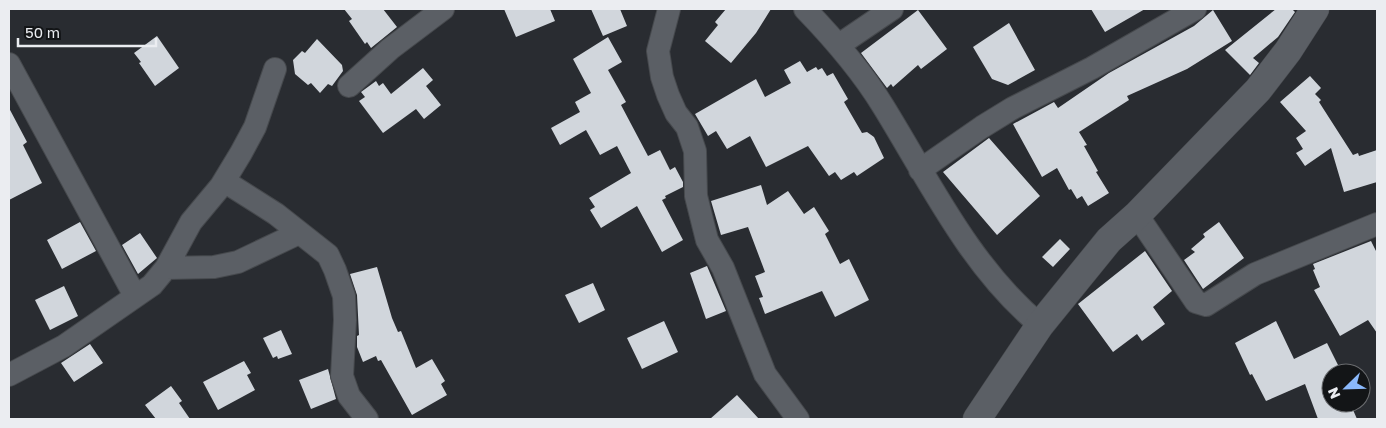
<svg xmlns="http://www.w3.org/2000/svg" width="1386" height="428" font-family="'Golos Text',sans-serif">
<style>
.building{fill:#d1d6dc}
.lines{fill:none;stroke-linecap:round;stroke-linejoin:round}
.minor-casing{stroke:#46494d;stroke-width:24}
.tertiary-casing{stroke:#46494d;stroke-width:29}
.minor{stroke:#5b5f65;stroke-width:22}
.tertiary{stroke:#5b5f65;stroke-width:28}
</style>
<rect width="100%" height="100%" fill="#292c31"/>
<path class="building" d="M344,9H383L397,27L371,48L367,42L365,44L349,21L352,19Z
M504,9H550L555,21L516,37Z
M591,9H620L627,26L603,36Z
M726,9H771L756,33L731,63L705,41L718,25L715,22Z
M1091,9H1145L1105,32Z
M1276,9H1292L1295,12L1278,37L1253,58L1259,63L1250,75L1225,50Z
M918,10L947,49L921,69L918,65L893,87L891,84L887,88L861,53Z
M1213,10L1232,41L1187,69L1127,96L1129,100L1079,132L1087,145L1084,146L1098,171L1096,172L1109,193L1088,206L1082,196L1077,199L1071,189L1069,190L1057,168L1042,177L1013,124L1054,102L1058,108L1109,73L1194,26Z
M1009,23L1035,70L1008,85L992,79L973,47Z
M157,36L179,68L155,86L139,63L141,62L134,53Z
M608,37L622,62L608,70L626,102L621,105L648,156L660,150L670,170L675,167L683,182V187L665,196L666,198L662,200L683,240L662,252L637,206L601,228L590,210L595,207L589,198L631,173L617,146L600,155L586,130L560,145L551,128L580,112L575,102L591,93L573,59Z
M317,39L342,65L343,71L332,86L328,84L320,93L311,83L308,85L295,74L293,60L302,51L305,53Z
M800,61L807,72L816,67L818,70L822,68L827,76L833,73L848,99L844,102L862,133L867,132L874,137L884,158L857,176L854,172L841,180L835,172L829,176L808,146L766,167L750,136L727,149L716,131L708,136L695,114L756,79L765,97L791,83L784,70Z
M423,68L433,80L426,86L441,105L424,119L416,109L383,133L359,101L365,97L361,92L376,81L379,86L383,83L391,94Z
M1310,76L1321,88L1315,94L1321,100L1319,102L1353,155L1358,153L1359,156L1377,150V182L1344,192L1331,148L1305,166L1296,153L1303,149L1296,138L1306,131L1280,102Z
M9,108L27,142L23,145L42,183L9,200Z
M989,138L1040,196L997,235L943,172Z
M761,185L767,205L788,191L804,214L814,207L829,231L825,234L840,264L849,259L869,300L835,317L822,291L765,314L759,298L763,297L755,276L765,272L748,227L721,235L711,201Z
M80,222L96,251L62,269L47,240Z
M1219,222L1244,258L1203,289L1184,260L1195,252L1191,249L1205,237L1203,234Z
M140,233L157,258L138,274L122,245Z
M1060,239L1070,249L1053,267L1042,257Z
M1371,241L1377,253V333L1368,320L1340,336L1314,290L1320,287L1313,270L1315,269L1313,264Z
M1145,251L1172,291L1153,307L1165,324L1142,341L1137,334L1113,352L1078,304Z
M707,266L726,311L706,319L690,273Z
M377,267L392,318L398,332L401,331L416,368L432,359L445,381L441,384L447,395L412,415L381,360L378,361L376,356L363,362L357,347V336L359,335L357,295L350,274Z
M593,283L605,310L579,323L565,295Z
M64,286L78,316L50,330L35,300Z
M664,321L678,352L642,369L627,338Z
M1276,321L1294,359L1327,343L1339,367L1331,371V403H1350L1357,419H1318L1305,384L1266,401L1252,374L1250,375L1235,343Z
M281,330L292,354L278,359L277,356L273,358L263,338Z
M90,344L103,363L74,382L61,363Z
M244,361L251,373L247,375L255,390L218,410L203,382Z
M328,369L336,399L311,409L299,380Z
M171,386L182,401L179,403L190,419H156L145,405Z
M737,395L759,419H710Z"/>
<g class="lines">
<g class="minor-casing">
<path id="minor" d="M669,9L658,51L662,77L668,95L676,113L687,127L695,151L696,196L707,240L723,268L765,374L798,419
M805,9C834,39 861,70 883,106C930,182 970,267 1040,325
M839,45L892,9
M9,64L135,296
M349,86L390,49L443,9
M920,170L982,127L1013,108L1092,68L1195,9
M224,181L276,214L328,255L335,270L344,296L345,320L342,376L349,396L367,419
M1137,215L1196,302L1206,305L1255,274L1377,224
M166,268L214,267L238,262L299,233
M9,375L64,346L152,285L166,268L191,222L221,186L241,153L255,127L275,69"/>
</g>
<g class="tertiary-casing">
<path id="tertiary" d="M977,419L1040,325L1109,240L1137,215L1258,90L1288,51L1315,9"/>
</g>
<use href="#minor" class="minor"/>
<use href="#tertiary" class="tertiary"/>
</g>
<rect width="1386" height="428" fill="none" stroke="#ebedf1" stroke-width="20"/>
<g transform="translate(1346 388) rotate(247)"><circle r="24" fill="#131517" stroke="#696b6e"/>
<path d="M0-4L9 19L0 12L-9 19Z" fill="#8bb9fc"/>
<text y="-8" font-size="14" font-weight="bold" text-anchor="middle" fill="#ebedf1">N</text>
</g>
<path d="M18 38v8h138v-8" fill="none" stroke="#ebedf1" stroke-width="2.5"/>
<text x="25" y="38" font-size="15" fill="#ebedf1" stroke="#131517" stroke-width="4" paint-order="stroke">50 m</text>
</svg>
